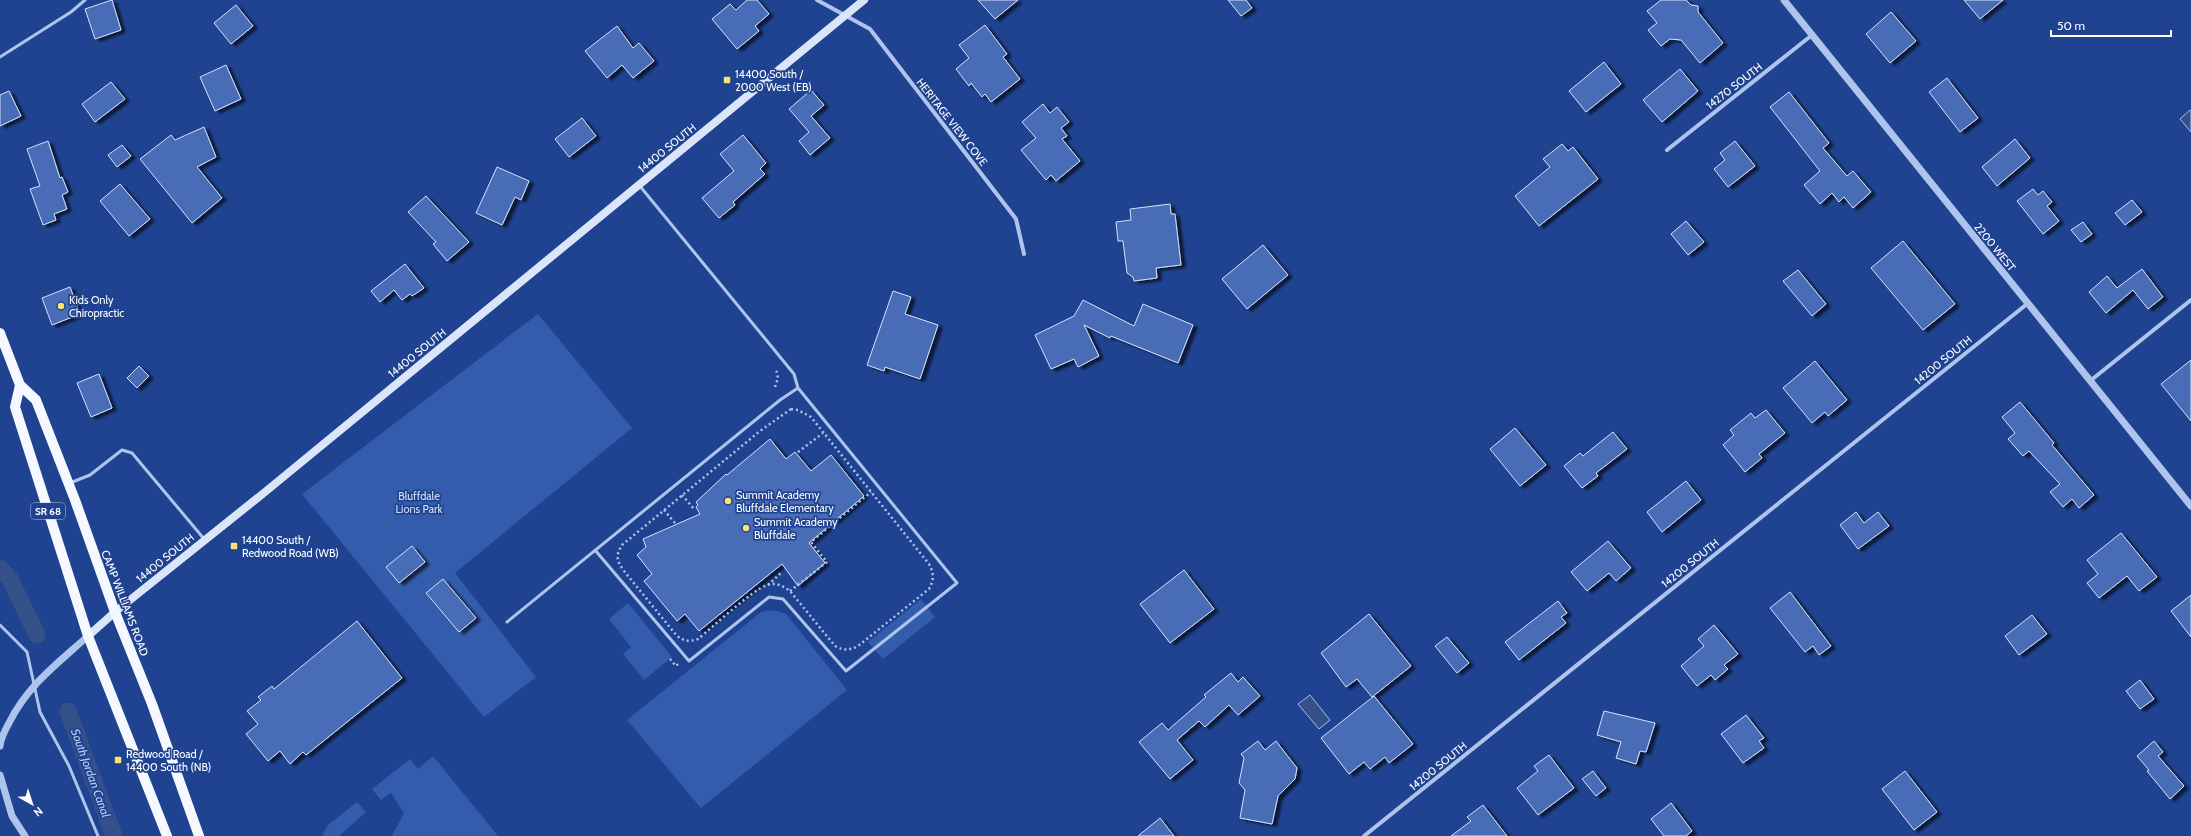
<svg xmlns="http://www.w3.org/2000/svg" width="2191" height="836" font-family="Cabin,sans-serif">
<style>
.green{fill:#335cad}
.water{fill:#365089;stroke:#a3bdee}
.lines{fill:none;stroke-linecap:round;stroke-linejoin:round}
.canal{stroke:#365089;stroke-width:17}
.building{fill:#486cb7;stroke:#d4e1f9;filter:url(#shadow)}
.path{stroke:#afc4ed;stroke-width:2.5;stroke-dasharray:2 3;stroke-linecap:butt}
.service{stroke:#afc4ed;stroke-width:3}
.minor{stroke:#afc4ed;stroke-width:4}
.tertiary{stroke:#afc4ed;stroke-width:7}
.secondary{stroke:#dbe5fa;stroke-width:8}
.primary{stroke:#f5f8ff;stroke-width:10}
.poi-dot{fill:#fbe36f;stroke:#1f4390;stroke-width:1.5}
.labels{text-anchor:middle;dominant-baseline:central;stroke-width:3.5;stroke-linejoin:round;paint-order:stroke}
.shield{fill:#1f4390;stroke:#bcc7de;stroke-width:1}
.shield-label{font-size:10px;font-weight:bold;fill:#fff}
.poi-label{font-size:11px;fill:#fff;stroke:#1f4390;text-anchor:start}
.street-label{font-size:11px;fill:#fff;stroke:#1f4390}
.park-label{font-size:11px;fill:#d4e1f9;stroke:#1f4390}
.water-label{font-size:12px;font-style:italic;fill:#bbcef4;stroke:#1f4390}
</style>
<defs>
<filter id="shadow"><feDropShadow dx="4.5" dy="2.5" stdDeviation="1" flood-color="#0009"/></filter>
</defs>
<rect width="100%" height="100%" fill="#1f4390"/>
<path class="green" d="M538,314L632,428L455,573L536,677L484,717L302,494Z
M921,599L935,617L883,659L868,642Z
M628,603L672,657L644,680L623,654L631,647L609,619Z
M768,610L777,611L786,614L847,690L701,808L627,720L761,612Z
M433,756L498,836H392L404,813L391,793L381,800L372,789L410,759L418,769Z
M357,802L366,812L339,836H322L328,825Z"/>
<path class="water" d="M2190,110L2191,111V132L2180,119Z
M1310,695L1330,720L1319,729L1298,704Z"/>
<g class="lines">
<path class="canal" d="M0,568L10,579L37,635
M68,711L114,836"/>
</g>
<path class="building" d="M112,0L121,30L95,39L85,9Z
M747,0H757L769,14L755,26L759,31L737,49L712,19L730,4L736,10Z
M978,0H1018L995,19Z
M1228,0H1246L1252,8L1241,16Z
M1661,0H1686L1691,5L1698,6V12L1723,43L1700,63L1681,40L1670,39L1661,46L1648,30L1657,23L1647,11Z
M1964,0H2003L1980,19Z
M236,5L253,26L231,44L214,23Z
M1891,12L1916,41L1890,63L1866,34Z
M985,25L1007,54L1003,57L1020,79L991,102L985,94L982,97L971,83L969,86L956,69L969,58L959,45Z
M617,26L633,48L639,43L654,61L633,78L622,65L607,78L585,51Z
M1604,62L1621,84L1586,112L1569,91Z
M226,65L241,99L215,111L200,77Z
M1680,69L1698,91L1662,122L1643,100Z
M1947,78L1978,118L1960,132L1929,92Z
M111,82L125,99L95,122L82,104Z
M811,90L824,105L811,116L830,138L810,155L799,141L809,132L789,109Z
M9,91L21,116L0,126V95Z
M1789,92L1829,143L1823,148L1847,176L1853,171L1871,192L1853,208L1844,197L1839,202L1832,193L1820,204L1804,185L1820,171L1770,107Z
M1043,104L1050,113L1057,107L1069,122L1061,128L1067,136L1062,139L1080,161L1056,181L1051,175L1046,180L1021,150L1036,138L1022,122Z
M582,118L596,136L569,157L555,139Z
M204,127L216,157L197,167L222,198L192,223L140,159L171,135L175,140Z
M743,135L766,163L760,169L765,174L733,202L735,205L719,218L702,198L734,171L720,154Z
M2015,139L2030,158L1997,186L1982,167Z
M48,141L60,178L62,177L68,192L62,195L67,209L54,214L56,220L43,225L30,189L40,186L27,149Z
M1735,141L1755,166L1728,187L1714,169L1725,160L1720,153Z
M1562,144L1568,151L1573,147L1598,179L1539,226L1515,196L1550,167L1543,159Z
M122,145L131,156L117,167L108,155Z
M497,167L529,181L521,200L515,197L502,225L476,213Z
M120,184L150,219L129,236L100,201Z
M2033,189L2038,195L2043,191L2052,202L2047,206L2059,221L2043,234L2017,201Z
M426,196L469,242L447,261L433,244L436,242L408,212Z
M2132,200L2142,212L2125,225L2115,213Z
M1170,204L1171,214H1175L1181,265L1156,268L1157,278L1134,281L1133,277L1127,273L1123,241H1118L1116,222L1131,220L1130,209Z
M1686,221L1704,242L1688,255L1671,234Z
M2083,222L2092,234L2081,242L2071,230Z
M1903,241L1955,304L1923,330L1871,268Z
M1263,245L1288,275L1247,309L1222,279Z
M405,264L424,288L412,296L410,294L402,300L394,290L380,302L371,291Z
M2142,269L2163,297L2148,309L2133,290L2106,313L2089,292L2107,276L2117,288Z
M1798,270L1826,304L1812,316L1783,281Z
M70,287L80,314L52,325L42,298Z
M893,291L911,297L905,314L938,325L920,379L885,367L884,371L867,365Z
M1083,300L1134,326L1143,304L1193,325L1178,363L1111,336L1110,338L1084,325L1099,356L1078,367L1074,359L1051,369L1035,335L1074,316Z
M2191,360V421L2161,384Z
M1815,361L1847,400L1828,416L1825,412L1812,423L1783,388Z
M139,366L149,376L137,388L127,378Z
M99,374L112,408L91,417L77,383Z
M2020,402L2054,443L2052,445L2094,495L2079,508L2072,499L2063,507L2050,492L2060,484L2029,451L2023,456L2008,439L2015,433L2002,417Z
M1766,410L1785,433L1759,454L1762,458L1745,472L1723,445L1734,435L1730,430L1751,413L1755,418Z
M1515,428L1546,465L1520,486L1490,449Z
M1613,432L1627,449L1596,473L1598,476L1582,488L1564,466L1580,453L1583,456Z
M770,439L786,459L795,452L811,471L831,455L864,496L809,543L825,563L798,586L782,564L699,631L685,614L677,621L644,581L652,574L637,555L646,547L643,539L700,514L696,507L698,505L696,502L726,474L727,475Z
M1686,481L1701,500L1662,532L1647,512Z
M1856,512L1864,523L1878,512L1889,526L1858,549L1840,525Z
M2121,533L2157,577L2139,591L2127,576L2099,598L2087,583L2098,574L2087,560Z
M1608,541L1631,568L1616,581L1609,573L1587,591L1571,572Z
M412,546L425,562L399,583L386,567Z
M1184,570L1214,609L1170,643L1140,604Z
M443,579L476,618L459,632L426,593Z
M1790,592L1831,646L1819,655L1813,646L1805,652L1770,608Z
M2191,595V637L2171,611Z
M1558,601L1567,613L1561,617L1566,623L1519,660L1505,642Z
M1369,614L1411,666L1372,697L1357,679L1346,687L1321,653Z
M2032,615L2047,634L2019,655L2005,636Z
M357,621L402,678L306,755L303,752L290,764L280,751L268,761L246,734L258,724L247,711L261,700L258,697L272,686L274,689Z
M1714,625L1738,654L1724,665L1728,669L1715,680L1711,675L1697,686L1681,666L1704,646L1698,639Z
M1447,637L1469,663L1457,673L1435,646Z
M1231,673L1238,682L1243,677L1260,696L1238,715L1229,705L1205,727L1199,721L1177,740L1193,760L1170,779L1139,742L1162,723L1168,730L1206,697L1204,695Z
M2140,680L2154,699L2140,709L2126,691Z
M1374,696L1413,744L1389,763L1385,757L1370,769L1364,762L1349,774L1321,738Z
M1604,711L1655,723L1646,752L1640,751L1636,764L1616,758L1621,742L1597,735Z
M1746,715L1764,738L1759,741L1764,748L1743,763L1721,734Z
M1258,741L1265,750L1276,741L1297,768L1295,779L1278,796L1272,824L1240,818L1245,790L1239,783L1244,758L1241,754Z
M2154,741L2163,752L2158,756L2184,786L2170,799L2147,771L2149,770L2137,756Z
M1549,755L1574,788L1538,815L1517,788L1538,771L1534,766Z
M1593,771L1606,788L1596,796L1582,779Z
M1905,771L1937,812L1914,830L1882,789Z
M1671,803L1692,831L1686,836H1664L1651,819Z
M1483,805L1507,836H1451L1471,821L1467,817Z
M1160,818L1174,836H1138Z"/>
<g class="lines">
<path class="path" d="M775,387L778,378L776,368
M791,409L798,410L811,417L929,564C934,573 934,580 929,589L858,646C850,650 844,651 835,646L790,591C783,586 776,582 767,585C751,591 714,626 698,639C689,642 684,641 677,636L624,571C617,561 615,556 622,545L760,431Z
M798,452L823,433
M682,495L695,510
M664,510L675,523
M768,585L782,572
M790,591L827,562L811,542L871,492
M670,659L676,666L679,663"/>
<path class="service" d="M0,57L71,12L85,0
M70,483L90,475L122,450L132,453L205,540
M595,550L689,661L769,597L783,599L846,671L957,583L798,388L794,374L639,185
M507,622L780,400L798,388
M0,625L27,652L40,712L69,766L98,836"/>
<path class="minor" d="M817,0L870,29L1016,219L1024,254
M1667,150L1812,35
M2090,381L2191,300
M1364,836L2027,304"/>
<path class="tertiary" d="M1784,0L2191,506
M0,746C1,737 5,730 9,723C28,685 57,664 88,636
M0,775L12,816L25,836"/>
<path class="secondary" d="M88,636L115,612L265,492L864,0"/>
<path class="primary" d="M0,333L20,385L36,400L75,500L115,612L152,704L199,836
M20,385L15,407L88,636L167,836"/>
</g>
<g class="poi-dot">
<rect x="723" y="76" width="8" height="8" rx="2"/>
<circle cx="61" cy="306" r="4"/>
<circle cx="728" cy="501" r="4"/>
<circle cx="746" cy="528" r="4"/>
<rect x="230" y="542" width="8" height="8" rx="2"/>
<rect x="114" y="756" width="8" height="8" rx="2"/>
</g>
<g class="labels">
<rect class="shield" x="31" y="503" width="34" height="16" rx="3"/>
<g class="shield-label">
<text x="48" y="511">SR 68</text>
</g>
<g class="poi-label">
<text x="735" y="74">14400 South /<tspan x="735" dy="13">2000 West (EB)</tspan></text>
<text x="69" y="300">Kids Only<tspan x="69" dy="13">Chiropractic</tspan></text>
<text x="736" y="495">Summit Academy<tspan x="736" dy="13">Bluffdale Elementary</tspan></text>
<text x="754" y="522">Summit Academy<tspan x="754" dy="13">Bluffdale</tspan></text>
<text x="242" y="540">14400 South /<tspan x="242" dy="13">Redwood Road (WB)</tspan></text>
<text x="126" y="754">Redwood Road /<tspan x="126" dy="13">14400 South (NB)</tspan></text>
</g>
<g class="street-label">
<text transform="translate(1734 86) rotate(-38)">14270 SOUTH</text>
<text transform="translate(952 122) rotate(52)">HERITAGE VIEW COVE</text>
<text transform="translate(667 148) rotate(-39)">14400 SOUTH</text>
<text transform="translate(1995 247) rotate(51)">2200 WEST</text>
<text transform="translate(417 353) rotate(-39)">14400 SOUTH</text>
<text transform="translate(1943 360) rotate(-39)">14200 SOUTH</text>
<text transform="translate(165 558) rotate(-39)">14400 SOUTH</text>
<text transform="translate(1690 563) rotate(-39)">14200 SOUTH</text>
<text transform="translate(125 603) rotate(69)">CAMP WILLIAMS ROAD</text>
<text transform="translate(1438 766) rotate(-39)">14200 SOUTH</text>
</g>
<g class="park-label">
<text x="419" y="496">Bluffdale<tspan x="419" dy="13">Lions Park</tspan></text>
</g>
<g class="water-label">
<text transform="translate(91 773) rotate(70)">South Jordan Canal</text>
</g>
</g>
<g transform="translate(32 804) rotate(141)" stroke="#1f4390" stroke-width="3" paint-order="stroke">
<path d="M0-3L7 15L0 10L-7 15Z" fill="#ffffff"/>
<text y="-6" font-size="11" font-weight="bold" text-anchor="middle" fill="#ffffff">N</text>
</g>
<path d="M2051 30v6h120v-6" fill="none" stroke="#ffffff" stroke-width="2"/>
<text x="2057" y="30" font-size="12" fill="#ffffff" stroke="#1f4390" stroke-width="3" paint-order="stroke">50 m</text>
</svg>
